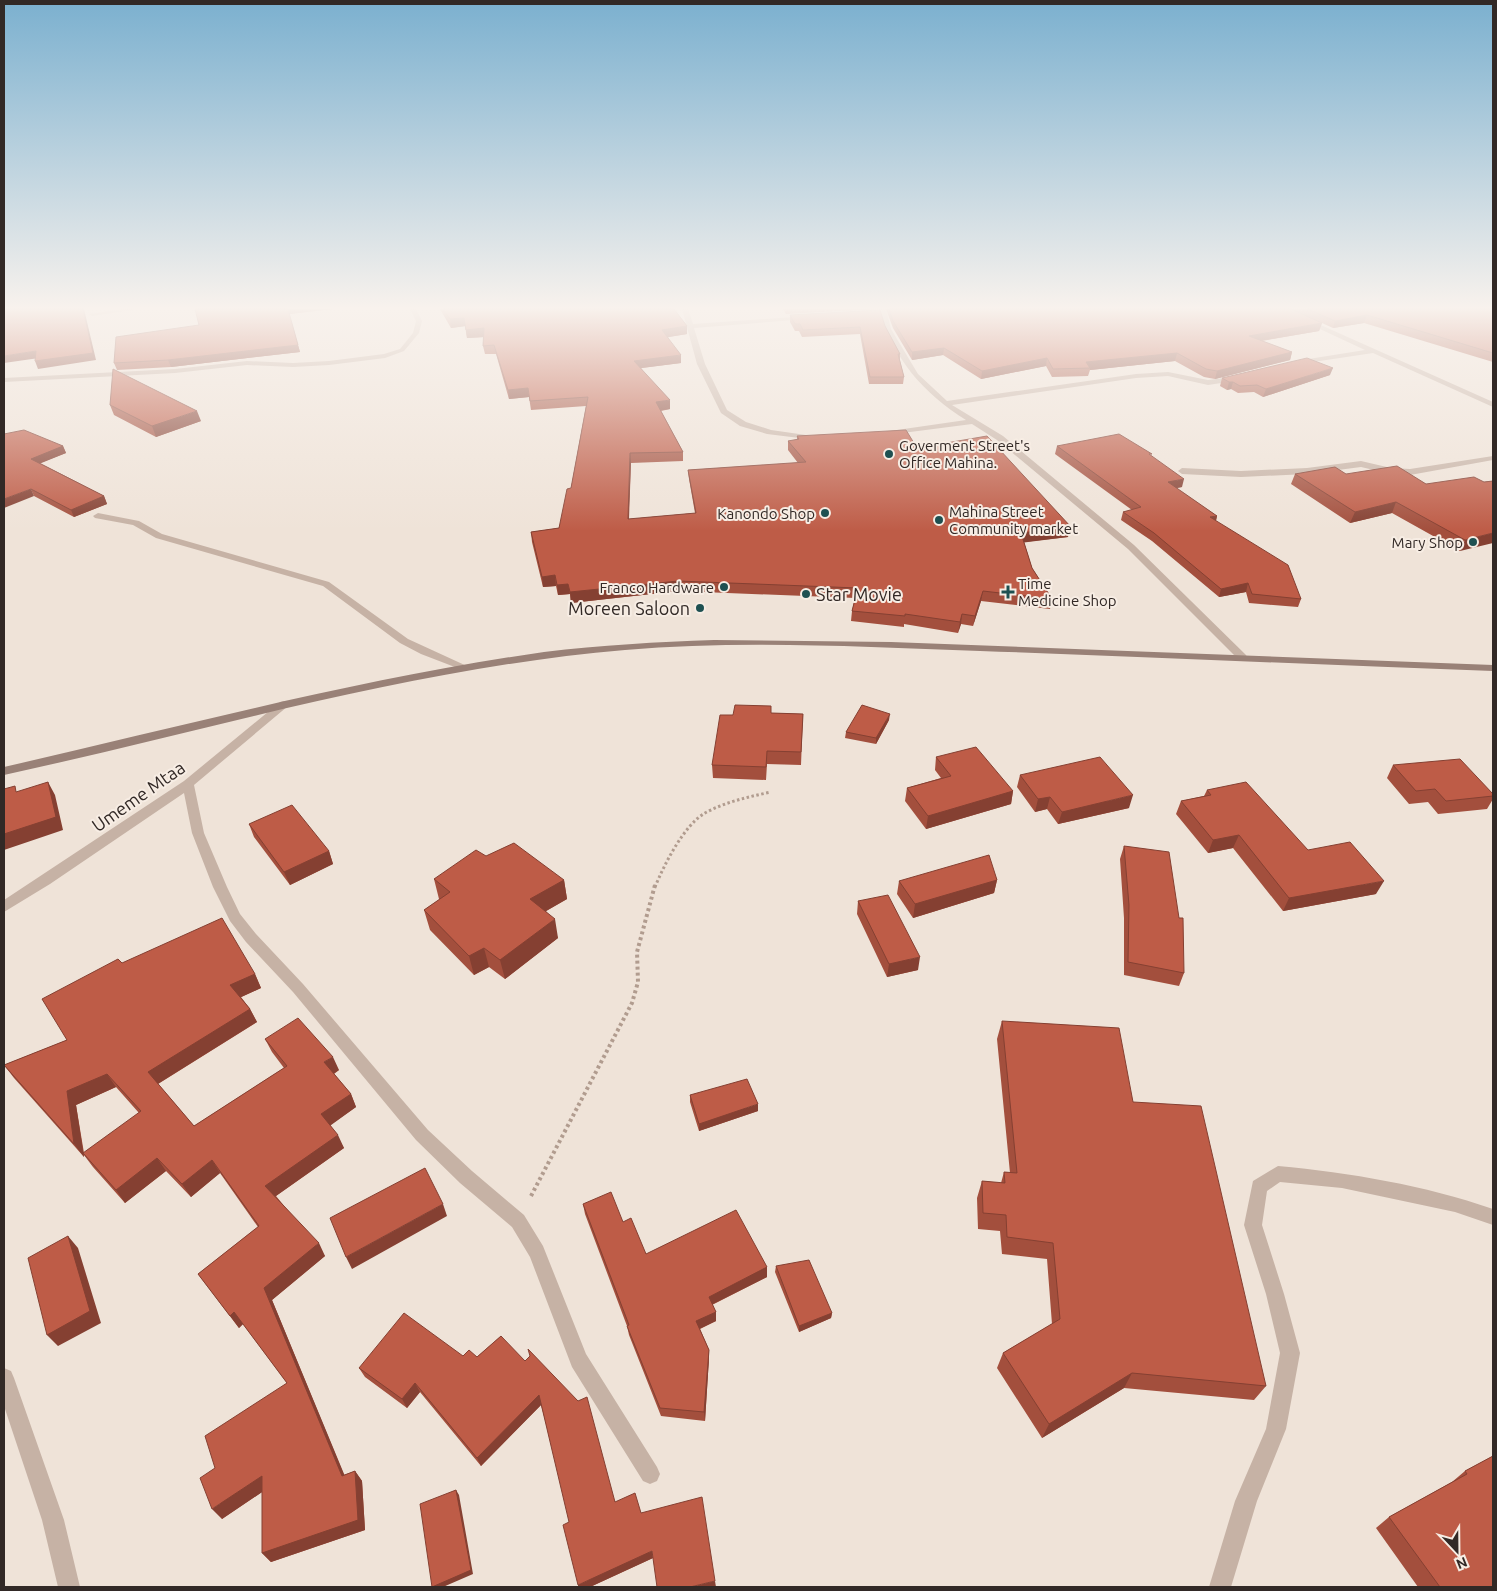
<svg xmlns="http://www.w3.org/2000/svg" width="1497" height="1591" font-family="Ubuntu,sans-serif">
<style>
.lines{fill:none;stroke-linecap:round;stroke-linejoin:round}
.path-far1{stroke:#b19c8f;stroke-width:3;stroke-dasharray:2.5 2.5;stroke-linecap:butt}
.path{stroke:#b19c8f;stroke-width:4;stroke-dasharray:3 3;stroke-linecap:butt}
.street{fill:#c6b2a5;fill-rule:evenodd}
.secondary{fill:#998177;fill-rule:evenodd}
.wall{fill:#a34f3d;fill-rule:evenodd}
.shaded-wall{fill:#854032}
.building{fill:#be5c47;stroke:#854032}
.poi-dot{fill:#1e5051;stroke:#f7ede4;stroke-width:2}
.labels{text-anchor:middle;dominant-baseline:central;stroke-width:4;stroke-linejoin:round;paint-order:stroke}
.far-poi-label{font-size:15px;fill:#322926;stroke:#f7ede4;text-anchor:start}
.poi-label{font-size:18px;fill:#322926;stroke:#f7ede4;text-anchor:start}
.street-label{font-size:18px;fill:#322926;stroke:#f7ede4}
</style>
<rect width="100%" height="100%" fill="#efe3d8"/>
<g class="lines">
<path class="path-far1" d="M655,887C664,865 684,825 705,813C725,802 748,797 771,792"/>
<path class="path" d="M531,1196L632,1003L638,982L637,952L655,885"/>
<path class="street" d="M122,309H139L92,316L89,314Z
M410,309H416L422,321L419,333L404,351L385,358L329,365L293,367L247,365L175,373L4,382V378L175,369L247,361L293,363L329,361L384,354L400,349L413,333L416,321Z
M682,309H688L693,324L808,316L809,317L806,319L694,328L705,364L727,410L746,422L771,430L813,436H816V440L767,434L740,426L721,413L697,364Z
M880,309H886L891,329L918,374L947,401L1136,374L1168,372L1208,380L1241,376V380L1208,385L1168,376L1136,378L952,405L1003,436L1134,545L1246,655L1247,657L1246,659H1238L1128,549L997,440L972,424L887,435V431H890L966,420C924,394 892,358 880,309Z
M1277,309H1285L1493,402V407L1373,353L1293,365V361H1296L1365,350Z
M1493,456V460L1410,475L1391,474L1361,467L1307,474L1241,477L1182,474L1178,471L1182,468L1241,471L1307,468L1361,461L1391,468L1410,469Z
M98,513L139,521L162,534L329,582L408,639L469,667L468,669H460L421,654L400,643L323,586L156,538L133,525L95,518L93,516Z
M284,701L288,702L290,704L288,706L194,785L204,833L227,887L240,914L256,934L303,984L428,1130L472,1171L524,1215L543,1246L586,1354L657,1467L660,1474L657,1481L650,1484L643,1481L572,1367L530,1257L512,1227L460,1183L416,1140L293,992L246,942L230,921L213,887L192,833L184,793L50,884L4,912V900L184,781L280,702Z
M1278,1166C1351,1173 1424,1185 1493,1209V1225L1455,1212L1342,1188L1280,1182L1267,1191L1262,1225L1284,1294L1300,1353L1286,1429L1257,1501L1231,1587H1209L1235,1501L1266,1429L1280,1353L1266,1294L1244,1225L1253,1181Z
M4,1368L11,1371L14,1378L64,1520L80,1587H58L42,1520L4,1406Z"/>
<path class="secondary" d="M714,640L891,642L1493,665V671C1322,665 1151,657 980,651C862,647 743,640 625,650C413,668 210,730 4,775V767C183,726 362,678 544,652C601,645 657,642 714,640Z"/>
</g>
<path class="wall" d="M195,309H333L289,314L300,352L171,367L117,370L114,363L199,325Z
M440,309H674L687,326V334L668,337L681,363L641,368L670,409L661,411L683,452V461L631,463L629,519L695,513L689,479L688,470L798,463L788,450V441L797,440V436L917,448L1068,537L1024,542L1032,568L1052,599L1050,609L981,601L973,626L961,624L958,633L904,624V627L851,621L852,611L855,598L678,591L571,603L570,594L558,595L556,586L543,587L532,542L531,532L559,528L571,488L586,406L531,410L529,397L509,399L496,354H485L483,346L484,337L467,338L465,326L451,328Z
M783,309H879L786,314Z
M886,309H1493V362L1364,323L1333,328L1322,323L1319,331L1262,341L1292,352L1290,360L1215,379L1204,377L1175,361L1090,370L1088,376L1052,377L1046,366L981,379L943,355L912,360L893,328Z
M790,315L885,326L900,354V361L904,377L903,384H869L860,334L802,337L799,331H795L790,322Z
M1330,375L1263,397L1254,392L1238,393L1231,389L1227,390L1220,386L1222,378Z
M110,405L201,421L156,437L114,415Z
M4,434L63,446L66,453L40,463L104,496L107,504L74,517L34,496Z
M1057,446L1151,456L1182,487L1176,488L1217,516L1216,521L1301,599L1298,607L1249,603L1246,592L1219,597L1152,541L1121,520L1123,512L1132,510L1055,454Z
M1295,474H1346L1426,484L1484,482L1493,481L1460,551L1392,513L1350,523L1291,484Z
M771,713L803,714L801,765L767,764L766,780L713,778L712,765L733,715Z
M889,720L876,744L845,738L846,732Z
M936,757L1013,791L1011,804L926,829L905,801L907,788L941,778L935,770Z
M1393,765L1493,794V799L1487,809L1438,814L1428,802L1409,804L1387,778Z
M1020,775L1129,808L1058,824L1047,809L1035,812L1017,787Z
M1207,790L1308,850L1376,894L1283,911L1233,848L1208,853L1176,814L1181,801L1204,796Z
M249,824L329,851L333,864L290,885L254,837Z
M1124,846L1184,973L1179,986L1124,975V918L1120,859Z
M486,856L564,880L567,899L546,911L558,938L505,979L489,967L474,975L430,930L424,910L440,899H439L434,879Z
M997,880L994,893L913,918L897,894L899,881Z
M858,901L918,970L887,977L857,914Z
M122,963L255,974L261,988L241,997L250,1009L257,1022L158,1084L194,1126L284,1068L272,1052L265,1039L339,1070L334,1074L351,1094L356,1107L330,1125L344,1148L276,1196L325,1256L272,1300L344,1475L355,1471L362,1481L365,1530L271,1562L262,1553V1492L222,1519L215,1468L287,1383L243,1324L239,1328L198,1274L258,1227L220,1173L191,1197L166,1171L125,1203L93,1167L84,1155V1157L14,1078L4,1065L67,1040ZM116,1087L139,1113L84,1153L76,1105Z
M1002,1021L1133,1102L1266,1386L1254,1400L1124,1388L1042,1438L997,1368L1003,1353L1052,1324L1047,1259L1002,1254L1000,1231L978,1229L977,1198L982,1181L1001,1183L1004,1172L1010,1173L997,1039Z
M690,1095L758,1111L699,1131L690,1102Z
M583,1204L623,1222L646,1254L767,1267V1277L712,1305L716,1312V1321L700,1329L709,1350V1358L705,1421L661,1416L629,1335L627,1326L585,1214Z
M776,1266L832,1313L831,1318L799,1332L775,1272Z
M501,1336L615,1502L653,1558L590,1587L541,1405L481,1466L420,1392L407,1408L365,1377L359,1368L463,1356L477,1357Z
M1493,1456V1587H1418L1376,1528L1389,1517L1452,1482L1465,1471Z"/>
<path class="shaded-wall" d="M83,309H84L96,360L38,369L35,361Z
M288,309H333L289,314Z
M1367,315L1364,323L1333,328L1335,321Z
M464,318L466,326L451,328L450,319Z
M1322,323L1319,331L1247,343L1249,336Z
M687,326V334L663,338L662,330Z
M484,328L485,337L467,338L466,330Z
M298,345L300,352L171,367L168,360Z
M944,348L943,355L912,360V352Z
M36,351L39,358L4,363V356Z
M1292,352L1290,360L1215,379L1217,371Z
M1177,353L1175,361L1090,370V368L1086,362Z
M681,355V363L634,369V361Z
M1047,358L1046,366L981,379L982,371Z
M1333,368L1330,375L1263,397L1266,389Z
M1229,382H1233L1231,389L1227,390Z
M528,388L529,397L509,399L508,390Z
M670,400V409L657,411L656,402Z
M197,411L201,421L156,437L152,426Z
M63,446L66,453L34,466L31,459Z
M630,453L631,463L628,529V519Z
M1184,479L1182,487L1166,490L1168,482Z
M31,489L34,496L4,508V499Z
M104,496L107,504L74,517L71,510Z
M1396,502L1392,513L1350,523L1355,512Z
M1217,516L1215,524L1210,517Z
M1071,527L1068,537L1020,543L1021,533Z
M1493,533V543L1460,551L1465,540Z
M555,575L556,586L543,587L542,577Z
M678,581V591L571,603L570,592Z
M1248,583L1246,592L1219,597L1221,589Z
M568,584L570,594L558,595L557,585Z
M983,591L981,601L973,626L975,616Z
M962,614L961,624L958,633L960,622Z
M890,714L889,720L876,744V738Z
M48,782L55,795L63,830L4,850V834Z
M1013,791L1011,804L926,829L928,816Z
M1133,795L1129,808L1058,824L1062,812Z
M1050,797L1047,809L1035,812L1038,799Z
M1239,835L1233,848L1208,853L1213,840Z
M329,851L333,864L290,885L284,872Z
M564,880L567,899L534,918L530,899Z
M997,880L994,893L913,918L915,904Z
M1384,881L1376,894L1283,911L1289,898Z
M555,919L558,938L505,979L500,960Z
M484,948L489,967L474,975L469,956Z
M920,957L918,970L887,977L889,964Z
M255,974L261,988L237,999L230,985Z
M250,1009L257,1022L156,1085L148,1072Z
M333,1057L339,1070L330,1076L324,1062Z
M107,1074L116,1087L76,1105L84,1157L74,1144L67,1091Z
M351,1094L356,1107L327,1128L321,1114Z
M758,1104V1111L699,1131V1124Z
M338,1135L344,1148L273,1198L265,1186Z
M157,1158L166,1171L125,1203L116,1190Z
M212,1160L220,1173L191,1197L182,1184Z
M443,1204L447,1216L352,1269L346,1257Z
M68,1236L78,1248L101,1323L58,1346L47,1335Z
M319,1243L325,1256L272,1300L349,1486L342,1476L264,1288Z
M767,1267V1277L709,1306V1297Z
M234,1312L243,1324L239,1328L230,1316Z
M716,1312V1321L697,1330L696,1321Z
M832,1313L831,1318L799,1332V1326Z
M709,1350V1358L705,1421L704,1412Z
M1132,1373L1124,1388L1042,1438L1049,1424Z
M415,1383L420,1392L407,1408L402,1399Z
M539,1395L542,1404L481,1466L477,1458Z
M355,1471L362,1481L365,1530L271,1562L262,1553Z
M262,1476L271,1486L222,1519L212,1509Z
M456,1490L459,1495L473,1574L443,1587H433Z
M652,1551L653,1558L590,1587H578V1585Z
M715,1581L716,1587H690Z"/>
<path class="building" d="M4,309H83L93,353L35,361L36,351L4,356Z
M195,309H288L298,345L168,360L114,363L116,337L199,325Z
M443,309H674L687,326L662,330L681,355L634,361L670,400L656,402L683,452L630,453L628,519L696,513L688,470L806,462L788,441L799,439L797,436L906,430L917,448L987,436L1071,527L1021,533L1032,568L1052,599L983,591L975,616L962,614L960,622L905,614V616L852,611L858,588L678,581L570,592L568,584L557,585L555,575L542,577L531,532L559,528L567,489L571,488L588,397L530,401L528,388L508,390L494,345L483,346L484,328L466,330L464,318L450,319Z
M889,309H1291L1322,323L1249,336L1292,352L1217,371L1206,369L1177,353L1086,362L1090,368L1053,369L1047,358L982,371L944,348L912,352L893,321Z
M1308,309H1493V353L1367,315L1335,321Z
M880,310L885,326L900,354H898L904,377H870L860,327L803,330L800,324H795L790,315Z
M1307,358L1333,368L1266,389L1257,385L1240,386L1233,382H1229L1222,378Z
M113,369L197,411L152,426L110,405Z
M24,430L63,446L31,459L104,496L71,510L31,489L4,499V434Z
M1119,434L1152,454H1149L1184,479L1168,482L1217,516L1210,517L1288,565L1301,599L1252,594L1248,583L1221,589L1154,533L1123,512L1141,507L1057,446Z
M1397,466L1426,484L1474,477L1484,482L1493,481V533L1465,540L1396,502L1355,512L1295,474L1335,467L1346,474Z
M735,705L771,706V713L803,714L801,752L767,751L766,767L712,765L720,715H733Z
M862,705L890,714L876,738L846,732Z
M976,747L1013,791L928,816L907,788L951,776L936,757Z
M1100,757L1133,795L1062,812L1050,797L1038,799L1020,775Z
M1460,759L1493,794V796L1446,801L1435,789L1416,791L1393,765Z
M48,782L56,817L4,834V789L15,786L16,792Z
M1246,782L1308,850L1350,842L1384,881L1289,898L1239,835L1213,840L1181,801L1211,795L1207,790Z
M292,805L329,851L284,872L249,824Z
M514,843L564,880L530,899L555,919L500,960L484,948L469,956L424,910L450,892L434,879L476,850L486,856Z
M1124,846L1169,852L1179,918H1183L1184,973L1128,962L1129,905Z
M989,855L997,880L915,904L899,881Z
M888,895L920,957L889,964L858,901Z
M222,918L255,974L230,985L250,1009L148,1072L194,1126L287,1066L265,1039L298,1018L333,1057L324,1062L351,1094L321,1114L338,1135L265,1186L319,1243L264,1288L342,1476L355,1471L358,1520L262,1553V1476L212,1509L200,1478L215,1468L205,1436L287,1383L234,1312L230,1316L198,1274L259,1226L212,1160L182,1184L157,1158L116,1190L83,1153L141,1111L107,1074L67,1091L74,1144L4,1065L67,1040L42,999L118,959L122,963Z
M1002,1021L1119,1028L1133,1102L1201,1106L1266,1386L1132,1373L1049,1424L1003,1353L1060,1319L1053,1243L1007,1237L1006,1215L983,1213L982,1181L1005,1183L1004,1172L1017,1173Z
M747,1079L758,1104L699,1124L690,1095Z
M425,1168L443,1204L346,1257L330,1218Z
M611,1192L623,1222L631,1218L646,1254L736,1210L767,1267L709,1297L716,1312L696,1321L709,1350L704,1412L660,1408L627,1326L629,1325L583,1204Z
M68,1236L90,1311L47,1335L28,1258Z
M809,1260L832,1313L799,1326L776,1266Z
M404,1313L463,1356L469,1350L477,1357L501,1336L525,1361L530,1356L528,1349L578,1401L587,1397L615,1502L635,1493L641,1513L702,1497L715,1581L690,1587H657L652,1551L578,1585L563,1525L569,1522L539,1395L477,1458L415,1383L402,1399L359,1368Z
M1493,1456V1587H1440L1389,1517L1467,1474L1465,1471Z
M456,1490L471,1570L432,1587L420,1504Z"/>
<linearGradient id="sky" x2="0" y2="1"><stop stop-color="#7bb0cf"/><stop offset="0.58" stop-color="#f8f2ed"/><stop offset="1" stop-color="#f8f2ed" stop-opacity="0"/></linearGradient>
<rect width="1497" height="531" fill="url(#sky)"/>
<g class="poi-dot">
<circle cx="889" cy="454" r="5"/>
<circle cx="825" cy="513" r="5"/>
<circle cx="939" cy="520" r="5"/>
<circle cx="1473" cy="542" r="5"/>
<circle cx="724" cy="587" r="5"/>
<path d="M1005.5 584.5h5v5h5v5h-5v5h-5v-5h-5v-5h5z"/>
<circle cx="806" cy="594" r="5"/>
<circle cx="700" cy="608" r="5"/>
</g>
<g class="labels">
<g class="far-poi-label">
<text x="899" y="445">Goverment Street's<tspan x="899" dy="17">Office Mahina.</tspan></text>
<text x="949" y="511">Mahina Street<tspan x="949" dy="17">Community market</tspan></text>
<text x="815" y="513" text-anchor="end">Kanondo Shop</text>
<text x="1463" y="542" text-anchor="end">Mary Shop</text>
<text x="1018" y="583">Time<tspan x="1018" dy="17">Medicine Shop</tspan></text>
<text x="714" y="587" text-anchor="end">Franco Hardware</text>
</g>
<g class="poi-label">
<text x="816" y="594">Star Movie</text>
<text x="690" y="608" text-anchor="end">Moreen Saloon</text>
</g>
<g class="street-label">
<text transform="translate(138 796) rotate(-35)">Umeme Mtaa</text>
</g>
</g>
<rect width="1497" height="1591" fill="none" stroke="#322926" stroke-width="10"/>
<g transform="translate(1457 1551) rotate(158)" stroke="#f7ede4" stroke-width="4" paint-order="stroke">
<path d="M0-4L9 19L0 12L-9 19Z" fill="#322926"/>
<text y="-8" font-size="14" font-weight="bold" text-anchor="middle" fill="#322926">N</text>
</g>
</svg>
